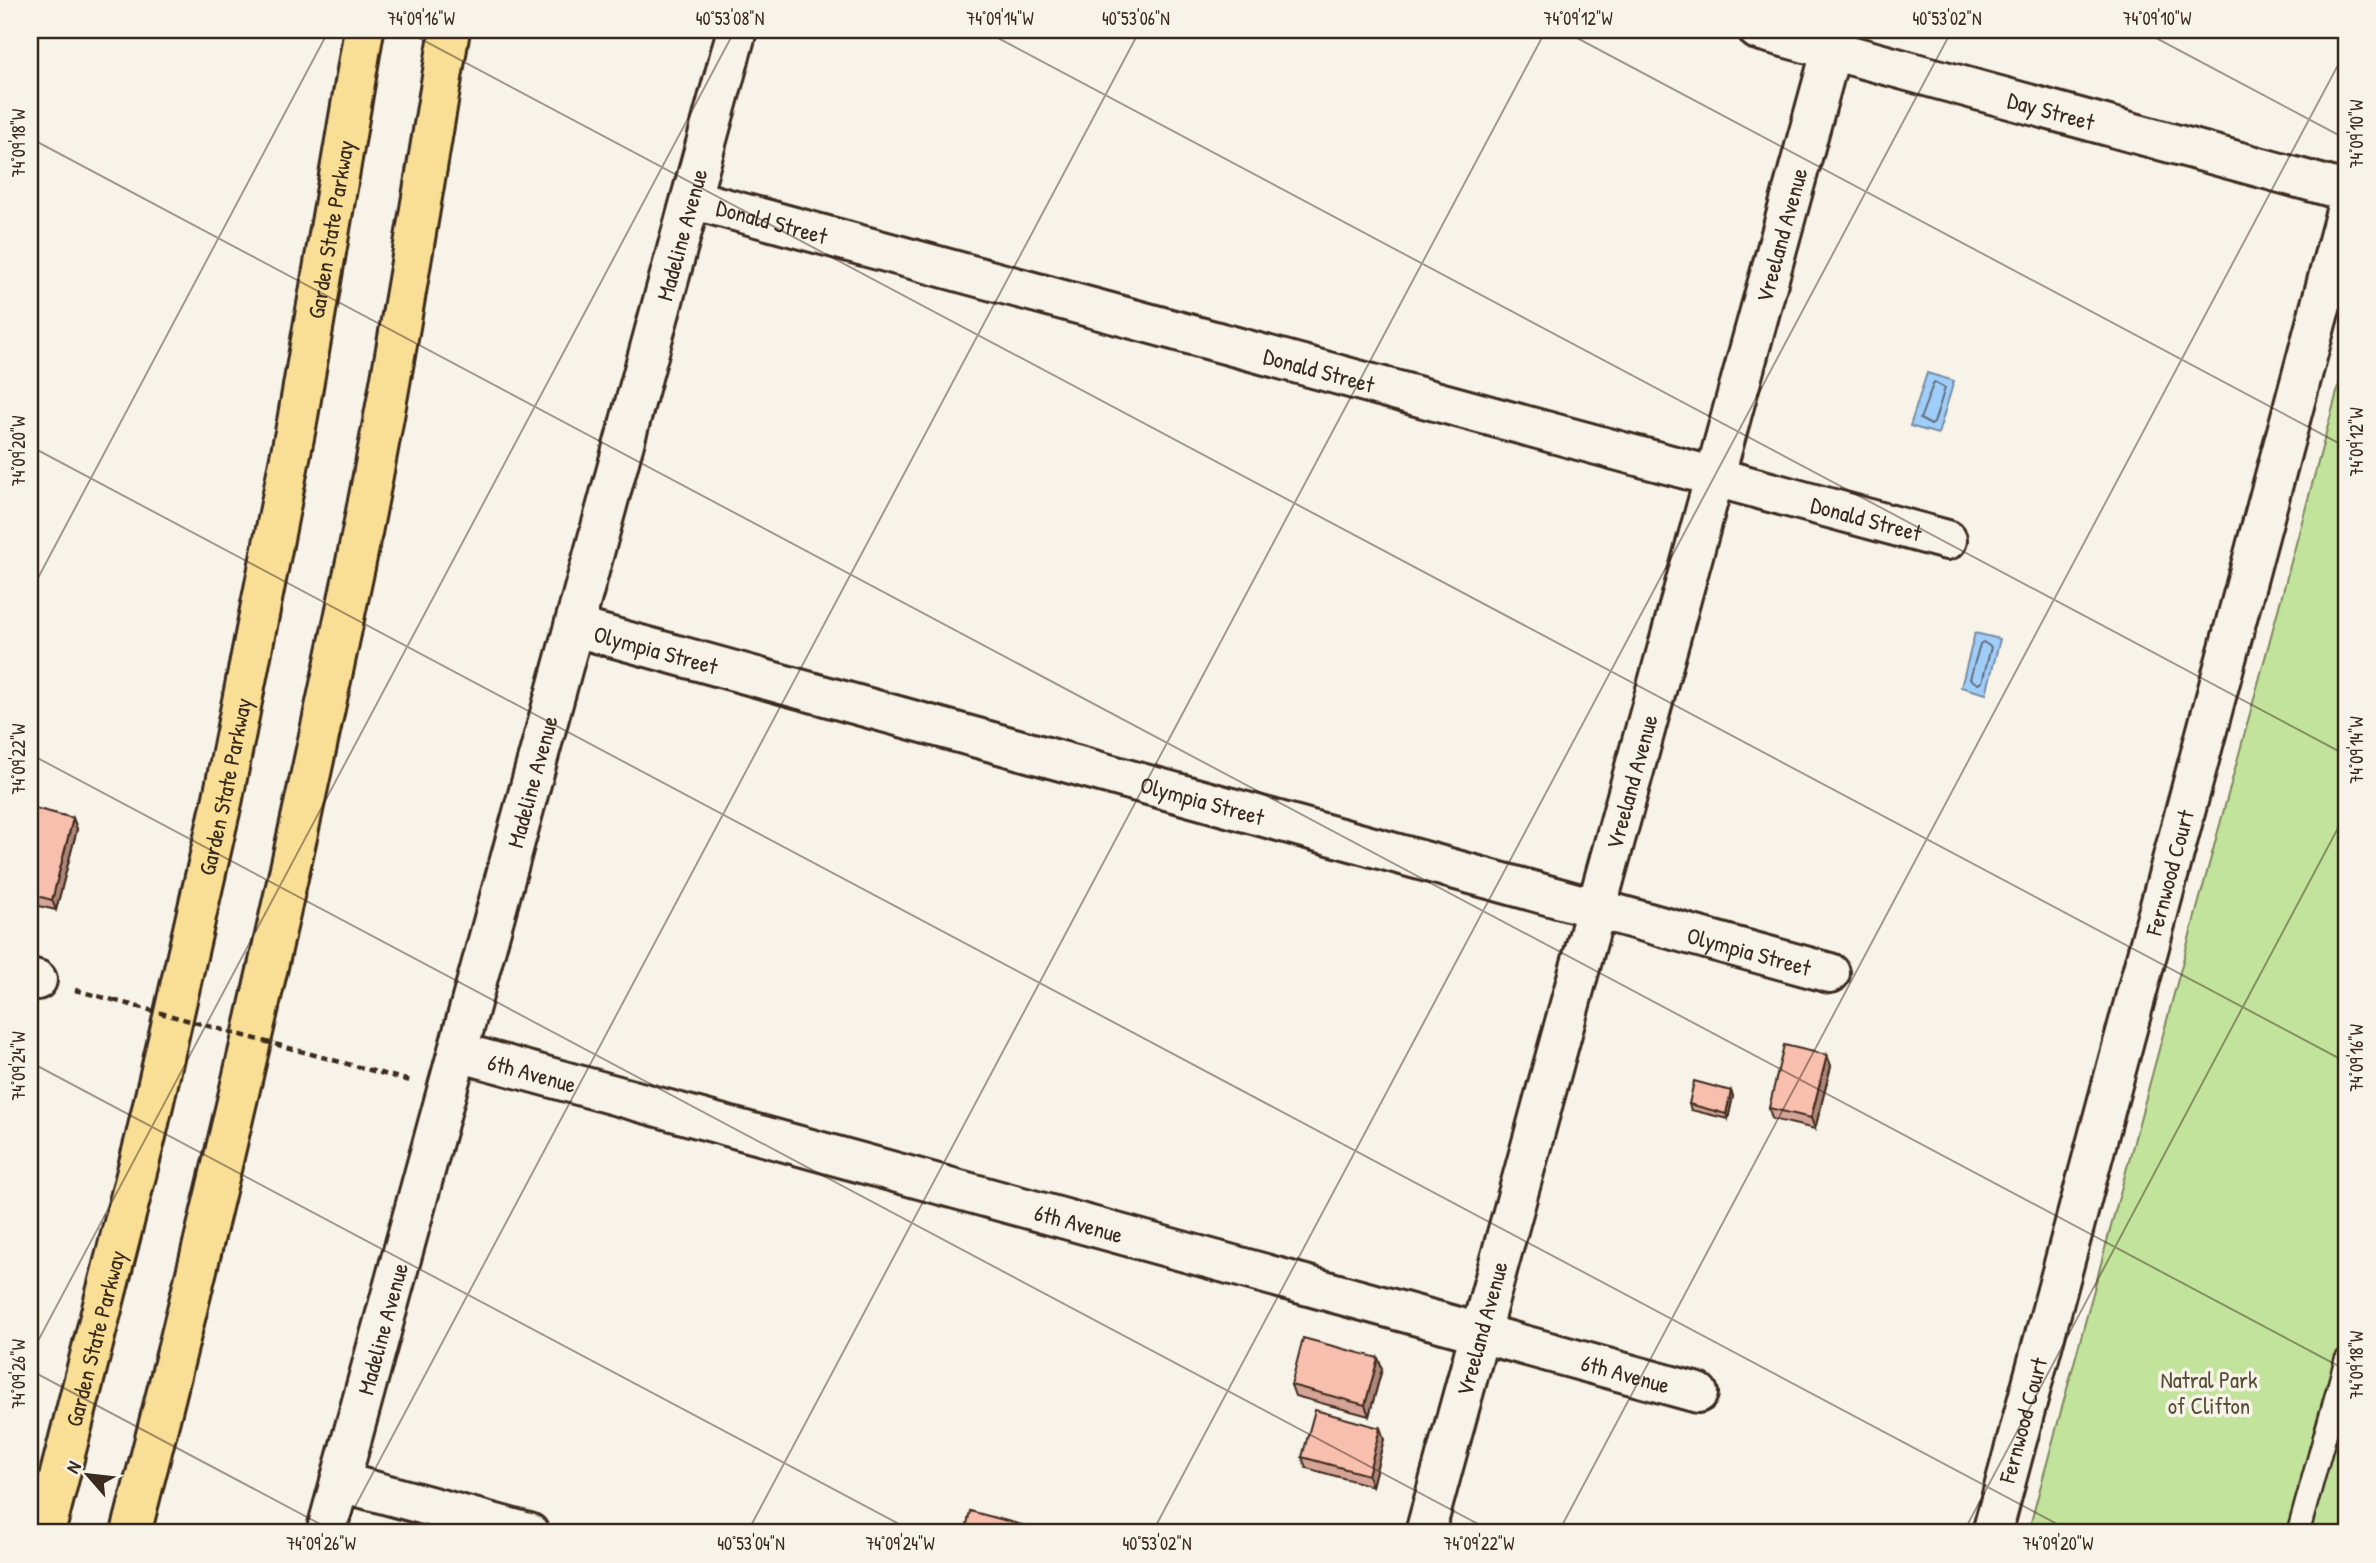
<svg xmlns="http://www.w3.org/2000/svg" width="2376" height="1563" font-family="'Patrick Hand',sans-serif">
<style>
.green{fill:#c2e39b;stroke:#7e865c;stroke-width:2}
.water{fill:#9fcefb;stroke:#778ca3;stroke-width:2}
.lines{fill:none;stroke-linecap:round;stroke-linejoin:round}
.shore{stroke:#636c76;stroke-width:2}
.service-casing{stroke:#3b2a1e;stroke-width:26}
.minor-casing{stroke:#3b2a1e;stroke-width:44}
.motorway-casing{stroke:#3b2a1e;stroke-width:44}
.path{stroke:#3b2a1e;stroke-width:4.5;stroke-dasharray:7 5;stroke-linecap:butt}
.service{stroke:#f7f3e8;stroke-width:21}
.minor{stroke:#f7f3e8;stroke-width:38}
.motorway{stroke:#f9df96;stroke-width:38}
.path-bridge{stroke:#3b2a1e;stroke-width:4.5;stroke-dasharray:7 5;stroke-linecap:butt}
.wall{fill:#d5a496;stroke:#3b2a1e;stroke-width:2}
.shaded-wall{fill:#ae867a;stroke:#3b2a1e;stroke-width:2}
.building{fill:#f8bfae;stroke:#3b2a1e;stroke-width:2}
.ticks{fill:none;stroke:#3b2a1e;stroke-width:2;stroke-opacity:0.45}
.labels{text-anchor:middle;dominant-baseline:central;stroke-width:7;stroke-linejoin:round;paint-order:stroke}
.street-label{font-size:23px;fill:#3b2a1e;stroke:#f7f3e8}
.park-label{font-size:23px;fill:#564f37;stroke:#f7f3e8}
.neatline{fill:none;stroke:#3b2a1e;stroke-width:2.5}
.ticks-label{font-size:18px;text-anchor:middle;fill:#3b2a1e}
</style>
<rect width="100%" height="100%" fill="#f7f3e8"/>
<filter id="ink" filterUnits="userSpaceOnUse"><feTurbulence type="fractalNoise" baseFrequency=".0143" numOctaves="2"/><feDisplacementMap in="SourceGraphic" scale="14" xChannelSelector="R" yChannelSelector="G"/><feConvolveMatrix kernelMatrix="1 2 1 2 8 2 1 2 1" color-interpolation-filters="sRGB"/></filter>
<g filter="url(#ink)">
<path class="green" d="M2346,359V1533H2028Z"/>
<path class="water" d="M1927,373L1954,381L1938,434L1910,426Z
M1975,633L2000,639L1986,694L1961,687Z"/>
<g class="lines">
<path class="shore" d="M1934,382L1945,388L1934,423L1931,425L1920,419Z
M1983,642L1991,647L1982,682L1978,684L1970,679L1980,644Z"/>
<g class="service-casing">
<path id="service" d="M2298,1533L2346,1360"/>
</g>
<g class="minor-casing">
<g id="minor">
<path id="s1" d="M1758,30L2346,191"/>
<path id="s2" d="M691,199L1947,540"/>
<path id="s3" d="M575,627L1830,973"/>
<path d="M30,978L37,980"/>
<path id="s4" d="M458,1052L1698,1393"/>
<path d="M340,1482L529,1533"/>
<path id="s5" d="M326,1533L737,30"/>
<path id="s6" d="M1425,1533L1837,30"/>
<path id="s7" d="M1992,1533L2346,211"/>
</g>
</g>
<g class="motorway-casing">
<g id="motorway">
<path id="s8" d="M45,1533L146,1136L223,798L297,422L364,30"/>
<path d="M131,1533C214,1212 288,888 356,562C392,386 420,207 450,30"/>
</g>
</g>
<path class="path" d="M75,990L113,1000
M333,1060L410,1081"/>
<use href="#service" class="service"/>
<use href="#minor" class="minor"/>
<use href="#motorway" class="motorway"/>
<path class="path-bridge" d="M113,1000L333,1060"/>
</g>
<path class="wall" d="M30,807L73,818L77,829L56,910L30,904Z
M1827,1055L1831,1066L1815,1129L1772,1119L1769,1108Z
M1731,1091L1733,1096L1728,1119L1691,1110L1689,1104Z
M1378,1358L1382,1369L1369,1416L1295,1396L1291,1385Z
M1380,1428L1384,1439L1372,1486L1306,1468L1302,1457Z"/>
<path class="shaded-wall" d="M73,818L77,829L56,910L52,900Z
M1827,1055L1831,1066L1815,1129L1811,1118Z
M1731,1091L1733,1096L1728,1119L1726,1114Z
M1378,1358L1382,1369L1369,1416L1365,1405Z
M1380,1428L1384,1439L1372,1486L1368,1475Z"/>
<path class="building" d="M30,807L73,818L52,900L30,894Z
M1784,1045L1827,1055L1811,1118L1769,1108Z
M1694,1081L1731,1091L1726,1114L1689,1104Z
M1303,1338L1378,1358L1365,1405L1291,1385Z
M1315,1410L1380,1428L1368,1475L1302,1457Z
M970,1511L1026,1526L1024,1533H965Z"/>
</g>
<path class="ticks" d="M404,30L2346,1062M983,30L2346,755M1562,30L2346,447M2141,30L2346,139M30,138L2346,1370M30,446L2074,1533M30,593L329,30M30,754L1495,1533M30,1062L916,1533M30,1356L735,30M30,1370L337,1533M341,1533L1140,30M747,1533L1546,30M1152,1533L1952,30M1558,1533L2346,50M1963,1533L2346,813"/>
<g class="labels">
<g class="street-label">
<text stroke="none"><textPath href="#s1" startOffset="304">Day Street</textPath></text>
<text stroke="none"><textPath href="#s2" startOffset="84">Donald Street</textPath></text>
<text stroke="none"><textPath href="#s8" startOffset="1335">Garden State Parkway</textPath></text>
<text stroke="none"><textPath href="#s5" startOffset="1346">Madeline Avenue</textPath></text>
<text stroke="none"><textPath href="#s6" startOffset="1346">Vreeland Avenue</textPath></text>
<text stroke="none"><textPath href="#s2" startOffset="651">Donald Street</textPath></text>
<text stroke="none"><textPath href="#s2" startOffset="1218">Donald Street</textPath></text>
<text stroke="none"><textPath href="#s3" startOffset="84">Olympia Street</textPath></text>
<text stroke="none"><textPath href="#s6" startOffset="779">Vreeland Avenue</textPath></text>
<text stroke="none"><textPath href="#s5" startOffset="779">Madeline Avenue</textPath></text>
<text stroke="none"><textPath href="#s8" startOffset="768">Garden State Parkway</textPath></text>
<text stroke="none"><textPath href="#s3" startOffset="651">Olympia Street</textPath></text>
<text stroke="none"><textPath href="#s7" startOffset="684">Fernwood Court</textPath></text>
<text stroke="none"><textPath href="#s3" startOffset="1218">Olympia Street</textPath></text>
<text stroke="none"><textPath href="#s4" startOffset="77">6th Avenue</textPath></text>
<text stroke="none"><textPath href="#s4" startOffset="644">6th Avenue</textPath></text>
<text stroke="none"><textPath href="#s6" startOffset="212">Vreeland Avenue</textPath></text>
<text stroke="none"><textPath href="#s5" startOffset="212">Madeline Avenue</textPath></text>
<text stroke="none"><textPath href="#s8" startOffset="201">Garden State Parkway</textPath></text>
<text stroke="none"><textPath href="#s4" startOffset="1211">6th Avenue</textPath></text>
<text stroke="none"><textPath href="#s7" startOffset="117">Fernwood Court</textPath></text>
</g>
<g class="park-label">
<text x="2209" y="1379">Natral Park<tspan x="2209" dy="26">of Clifton</tspan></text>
</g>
</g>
<rect width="2376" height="1563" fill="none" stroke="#f7f3e8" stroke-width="77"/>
<g transform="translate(88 1475) rotate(298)" stroke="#f7f3e8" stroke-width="5" paint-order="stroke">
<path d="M0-5L12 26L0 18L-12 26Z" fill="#3b2a1e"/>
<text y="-10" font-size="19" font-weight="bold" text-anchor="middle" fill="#3b2a1e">N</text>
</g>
<rect x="38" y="38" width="2300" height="1486" class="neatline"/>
<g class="ticks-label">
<text x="421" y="25">74°09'16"W</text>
<text x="730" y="25">40°53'08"N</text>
<text x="1000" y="25">74°09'14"W</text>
<text x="1136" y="25">40°53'06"N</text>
<text x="1578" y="25">74°09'12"W</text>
<text x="1947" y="25">40°53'02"N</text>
<text x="2157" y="25">74°09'10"W</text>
<text transform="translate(2357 134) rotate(-90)" y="6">74°09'10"W</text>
<text transform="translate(19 143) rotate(-90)" y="6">74°09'18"W</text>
<text transform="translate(2357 442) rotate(-90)" y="6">74°09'12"W</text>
<text transform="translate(19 451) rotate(-90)" y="6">74°09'20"W</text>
<text transform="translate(2357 750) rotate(-90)" y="6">74°09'14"W</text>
<text transform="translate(19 759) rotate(-90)" y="6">74°09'22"W</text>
<text transform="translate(2357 1058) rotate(-90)" y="6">74°09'16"W</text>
<text transform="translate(19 1066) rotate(-90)" y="6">74°09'24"W</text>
<text transform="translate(2357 1365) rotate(-90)" y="6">74°09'18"W</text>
<text transform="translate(19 1374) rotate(-90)" y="6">74°09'26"W</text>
<text x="321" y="1550">74°09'26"W</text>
<text x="751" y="1550">40°53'04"N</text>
<text x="900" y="1550">74°09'24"W</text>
<text x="1157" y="1550">40°53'02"N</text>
<text x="1479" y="1550">74°09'22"W</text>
<text x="2058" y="1550">74°09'20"W</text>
</g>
</svg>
